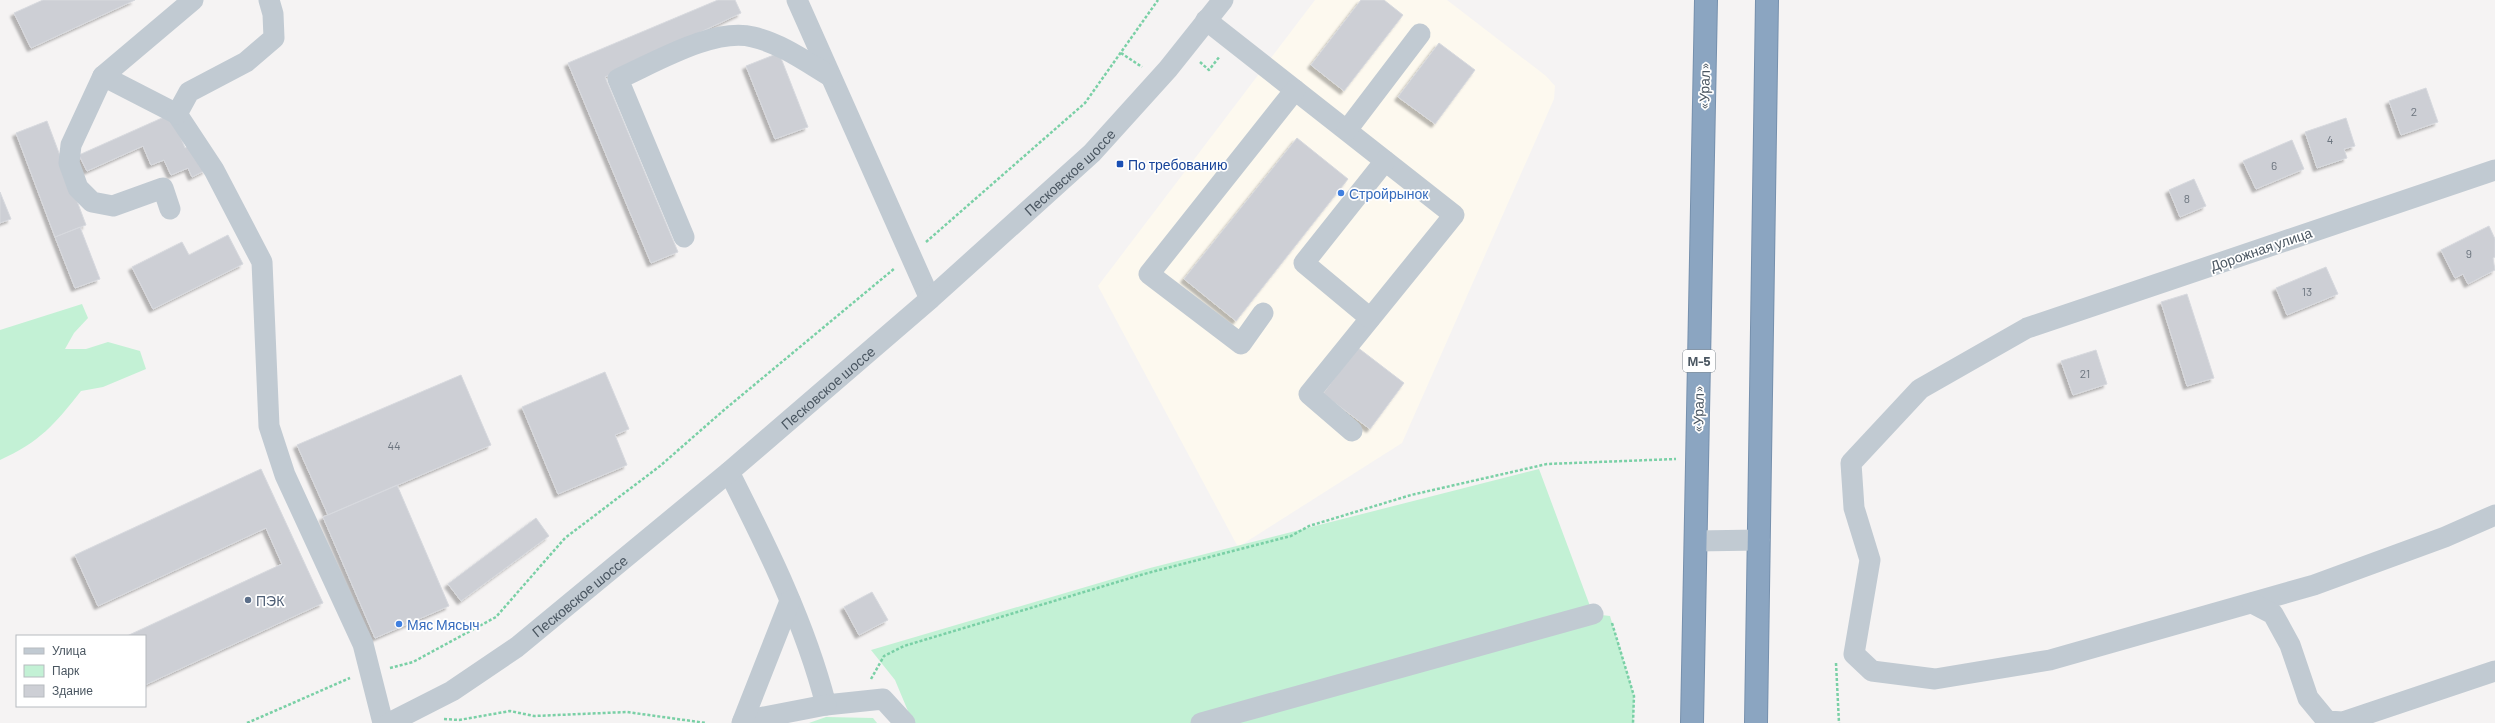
<svg xmlns="http://www.w3.org/2000/svg" width="2495" height="723" font-family="Barlow,sans-serif">
<style>
.commercial{fill:#fdf9ef}
.green{fill:#c3f1d5}
.building{fill:#cdcfd5;stroke:#d7d9de;filter:url(#shadow)}
.lines{fill:none;stroke-linecap:round;stroke-linejoin:round}
.highway-casing{stroke:#7690ad;stroke-width:24}
.path{stroke:#7ad0a6;stroke-width:2.5;stroke-dasharray:3 2;stroke-linecap:butt}
.minor{stroke:#c1cad2;stroke-width:21}
.highway{stroke:#8ba5c1;stroke-width:22}
.transit-dot{fill:#1a4fb4;stroke:#fff;stroke-width:1.5}
.shop-dot{fill:#3f7fe0;stroke:#fff;stroke-width:1.5}
.service-dot{fill:#5c6f8a;stroke:#fff;stroke-width:1.5}
.labels{text-anchor:middle;dominant-baseline:central;stroke-width:3.5;stroke-linejoin:round;paint-order:stroke}
.number-label{font-size:12px;fill:#6b747e}
.shield{fill:#fff;stroke:#808990;stroke-width:1}
.shield-label{font-size:13px;font-weight:bold;fill:#4a5661}
.street-label{font-size:14px;fill:#4a5661;stroke:#fff}
.transit-label{font-size:14px;fill:#164399;stroke:#fff;text-anchor:start}
.shop-label{font-size:14px;fill:#366cbe;stroke:#fff;text-anchor:start}
.service-label{font-size:14px;fill:#4e5e75;stroke:#fff;text-anchor:start}
</style>
<defs>
<filter id="shadow"><feDropShadow dx="-3.5" dy="3.5" stdDeviation="1" flood-color="#0004"/></filter>
</defs>
<rect width="100%" height="100%" fill="#f5f3f3"/>
<path class="commercial" d="M1315,0H1447L1546,76L1555,86L1554,99L1402,443L1238,547L1098,286Z"/>
<path class="green" d="M82,304L88,318L74,333L65,349H86L108,342L140,351L146,369L103,387L81,391C55,424 40,442 0,460V330Z
M1539,469L1593,614L1610,616L1634,696L1633,723H913L895,680L871,650L1150,568Z
M826,717L873,718L877,723H809Z"/>
<path class="building" d="M43,0H135L31,48L14,13Z
M718,0H735L741,13L605,77L678,252L651,263L568,63Z
M1361,0H1384L1403,15L1344,91L1311,65Z
M1439,43L1475,70L1435,124L1398,97Z
M779,53L808,127L775,139L746,66Z
M2426,88L2438,122L2401,135L2389,101Z
M171,114L185,148L194,144L206,170L192,177L188,168L171,175L164,160L151,165L143,146L87,171L79,155Z
M2346,118L2355,146L2344,149L2347,158L2317,168L2305,132Z
M47,121L86,225L55,237L16,133Z
M1297,138L1348,179L1236,321L1184,279Z
M2292,140L2304,169L2256,189L2243,161Z
M2194,179L2206,206L2180,217L2169,190Z
M0,192L11,219L0,223Z
M2489,226L2495,239V257L2493,258L2495,270L2468,284L2463,274L2455,278L2441,250Z
M80,227L100,279L75,288L55,237Z
M228,235L243,264L153,309L132,267L182,242L189,255Z
M2326,267L2338,294L2287,315L2276,288Z
M2187,294L2214,378L2187,386L2161,302Z
M1357,347L1404,383L1370,429L1323,394Z
M2096,350L2107,384L2073,395L2061,361Z
M605,372L629,429L615,435L627,465L558,494L522,407Z
M461,375L491,445L328,515L297,445Z
M261,469L323,603L145,685V636H127L282,564L266,528L98,606L75,555Z
M397,485L449,606L375,638L323,517Z
M536,518L549,536L461,601L448,584Z
M872,592L888,620L859,635L844,607Z"/>
<g class="lines">
<g class="highway-casing">
<path id="highway" d="M1692,723L1706,0
M1756,723L1767,0"/>
</g>
<path class="path" d="M1121,53L1142,67
M1200,62L1209,70L1220,56
M926,242L1085,103L1158,0
M1612,623L1634,696L1633,723
M1836,663L1839,723
M390,668L413,662L496,617L565,538L660,466L724,410L895,268
M871,679L884,656L904,646L1144,574L1291,536L1309,526L1411,495L1547,464L1676,459
M444,719L459,720L510,711L534,716L627,712L706,723
M247,723L350,678"/>
<g class="minor">
<path d="M797,0L930,299"/>
<path d="M1206,20L1454,215L1309,394L1352,431"/>
<path d="M103,76L177,114L214,170L262,262L269,426L285,475L363,644L383,723"/>
<path d="M177,114L189,92L246,62L274,38L273,14L269,0"/>
<path d="M1347,130L1420,34"/>
<path d="M2495,170L2027,328L1920,389L1851,463L1854,508L1870,560L1854,654L1872,671L1935,679L2050,660L2314,585L2445,537L2495,515"/>
<path d="M170,209L163,188L113,206L92,202L78,188L69,163L71,145L103,76L193,0"/>
<path d="M684,237L618,79C654,63 714,27 753,37C782,44 805,61 830,76"/>
<path d="M1263,313L1241,344L1149,274L1295,90"/>
<path d="M1370,318L1304,263L1385,161"/>
<path d="M729,472C767,547 805,623 826,705L883,699L905,723"/>
<path d="M1696,541L1759,540"/>
<path d="M2252,603L2273,614L2290,645L2308,698L2327,721L2343,722L2495,671"/>
<path d="M743,721L826,705"/>
<path id="s1" d="M389,723L452,691L517,647L729,472L930,299L1092,153L1168,69L1223,0"/>
<path d="M742,723L790,601"/>
<path d="M1201,723L1593,614"/>
</g>
<use href="#highway" class="highway"/>
</g>
<rect class="transit-dot" x="1116" y="160" width="8" height="8" rx="2"/>
<g class="shop-dot">
<circle cx="1341" cy="193" r="4"/>
<circle cx="399" cy="624" r="4"/>
</g>
<circle class="service-dot" cx="248" cy="600" r="4"/>
<g class="labels">
<g class="number-label">
<text x="2414" y="111">2</text>
<text x="2330" y="139">4</text>
<text x="2274" y="165">6</text>
<text x="2187" y="198">8</text>
<text x="2469" y="253">9</text>
<text x="2307" y="291">13</text>
<text x="2085" y="373">21</text>
<text x="394" y="445">44</text>
</g>
<rect class="shield" x="1683" y="350" width="32" height="22" rx="3"/>
<g class="shield-label">
<text x="1699" y="361">М-5</text>
</g>
<g class="street-label">
<text transform="translate(1704 86) rotate(-89)">«Урал»</text>
<text stroke="none"><textPath href="#s1" startOffset="878">Песковское шоссе</textPath></text>
<text transform="translate(2261 249) rotate(-19)">Дорожная улица</text>
<text stroke="none"><textPath href="#s1" startOffset="554">Песковское шоссе</textPath></text>
<text transform="translate(1698 409) rotate(-89)">«Урал»</text>
<text stroke="none"><textPath href="#s1" startOffset="230">Песковское шоссе</textPath></text>
</g>
<g class="transit-label">
<text x="1128" y="164">По требованию</text>
</g>
<g class="shop-label">
<text x="1349" y="193">Стройрынок</text>
<text x="407" y="624">Мяс Мясыч</text>
</g>
<g class="service-label">
<text x="256" y="600">ПЭК</text>
</g>
</g>
<rect x="16" y="635" width="130" height="72" fill="#ffffff" stroke="#b7bbc0"/>
<rect x="24" y="648" width="20" height="6" fill="#c1cad2" stroke="#b7bbc0"/>
<text x="52" y="655" font-size="12" fill="#4a5661">Улица</text>
<rect x="24" y="665" width="20" height="12" fill="#c3f1d5" stroke="#b7bbc0"/>
<text x="52" y="675" font-size="12" fill="#4a5661">Парк</text>
<rect x="24" y="685" width="20" height="12" fill="#cdcfd5" stroke="#b7bbc0"/>
<text x="52" y="695" font-size="12" fill="#4a5661">Здание</text>
</svg>
